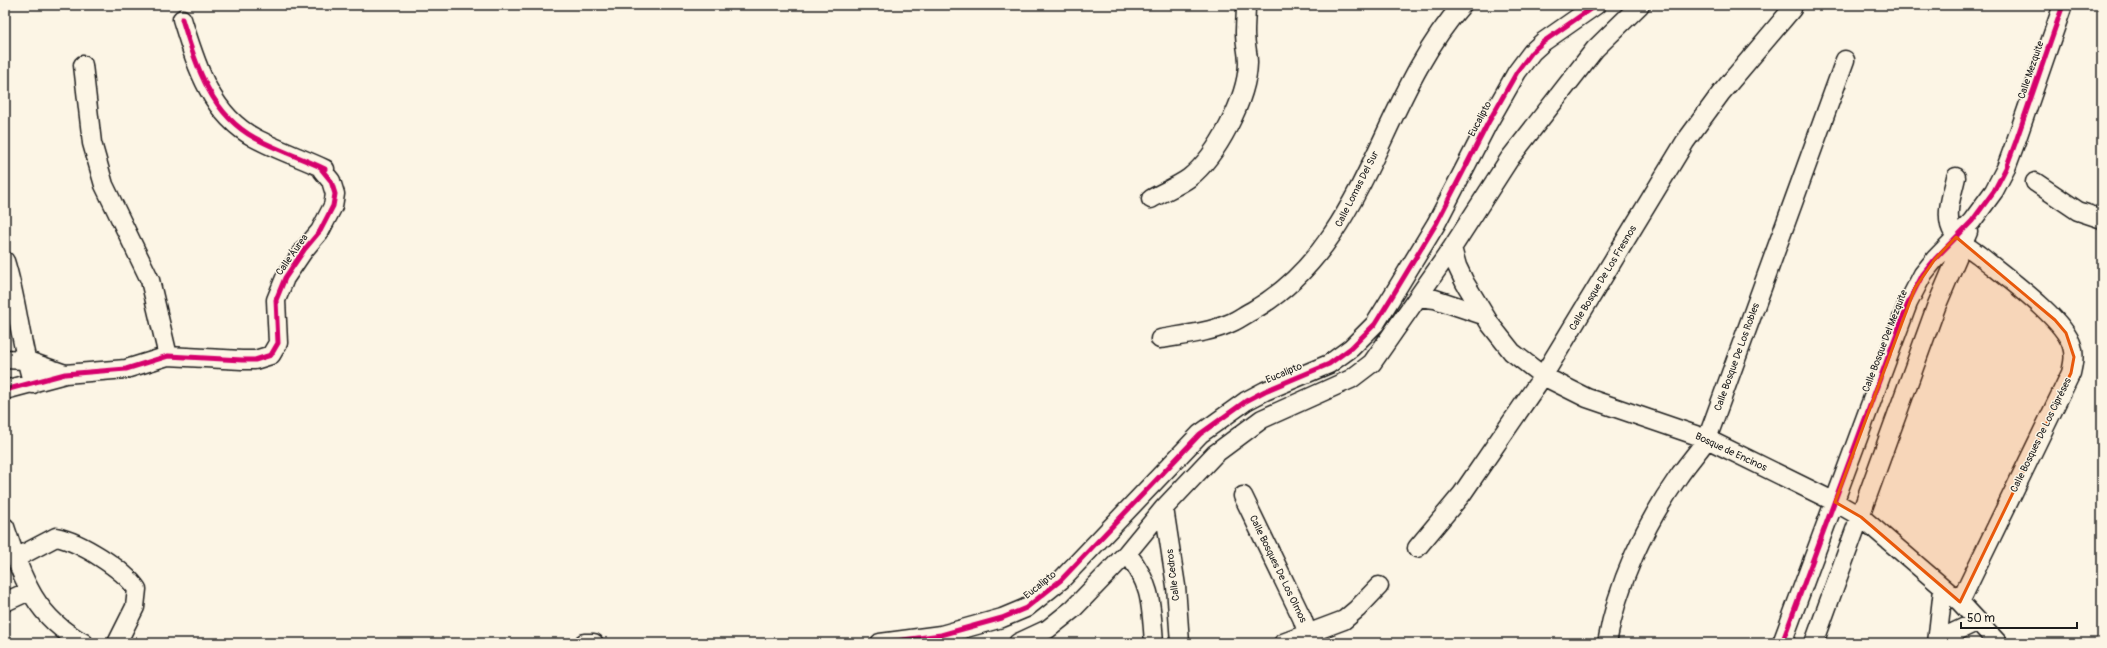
<svg xmlns="http://www.w3.org/2000/svg" width="2107" height="648" font-family="Pangolin,sans-serif">
<style>
.lines{fill:none;stroke-linecap:round;stroke-linejoin:round}
.minor-casing{stroke:#1c1c1c;stroke-width:21}
.minor{stroke:#fcf5e5;stroke-width:18}
.cycleway-casing{stroke:#fcf5e5;stroke-width:8}
.cycleway{stroke:#d6006c;stroke-width:5}
.marked{fill:#e8590c;fill-opacity:0.2;stroke:#e8590c;stroke-width:3;stroke-linejoin:round}
.labels{text-anchor:middle;dominant-baseline:central;stroke-width:3;stroke-linejoin:round;paint-order:stroke}
.street-label{font-size:10px;fill:#1c1c1c;stroke:#fcf5e5}
</style>
<rect width="100%" height="100%" fill="#fcf5e5"/>
<filter id="ink" filterUnits="userSpaceOnUse"><feTurbulence type="fractalNoise" baseFrequency=".025" numOctaves="2"/><feDisplacementMap in="SourceGraphic" scale="8" xChannelSelector="R" yChannelSelector="G"/><feConvolveMatrix kernelMatrix="1 2 1 2 8 2 1 2 1" color-interpolation-filters="sRGB"/></filter>
<g filter="url(#ink)">
<g class="lines">
<g class="minor-casing">
<path id="minor" d="M83,65L92,143L104,185L150,280L168,356
M1956,177C1953,192 1946,209 1950,225C1954,239 1968,247 1979,255C2003,275 2064,318 2072,346C2075,356 2073,364 2071,373L1960,602
M2035,182L2078,211L2102,219
M1151,199C1163,192 1178,186 1189,178C1217,156 1247,99 1248,63C1248,53 1245,43 1245,33C1245,23 1246,14 1246,5
M1452,248L1457,266L1465,283L1490,324L1512,352L1543,376L1587,398L1707,439L1835,502L1861,517L1960,602L1998,643
M5,261C18,302 20,344 33,384
M1418,297L1435,299L1483,315
M1160,339C1183,335 1207,333 1228,324C1237,321 1244,315 1252,311C1367,246 1379,98 1462,5
M5,359L25,360L65,374
M5,390L65,374L126,369L168,356L242,360H255L271,355L278,343L276,300L285,278L304,250L320,231L333,206L335,194L331,181L322,170L325,169C302,158 277,150 255,138C210,114 196,64 182,19
M1243,496L1302,618L1311,643
M1164,508L1176,586L1180,643
M5,527C22,577 34,617 84,643
M1417,548L1462,494L1543,376L1685,142L1721,93L1792,9
M1127,553C1152,585 1151,604 1154,643
M16,558L56,537C81,542 123,569 137,589L135,607L117,643
M5,602L29,591
M1938,640L1978,621
M584,643H594
M880,643L941,635L1002,618L1026,608L1061,580L1200,434L1246,401L1265,391L1329,364L1351,348L1375,324L1393,295L1436,224L1488,123L1517,72L1532,52L1543,42L1596,5
M1018,643L1048,629L1073,609L1127,553L1164,508L1215,454L1262,419L1351,379L1372,363L1452,248L1510,158L1595,49L1640,5
M1283,643L1344,620L1357,609L1379,586
M1607,643C1617,584 1645,524 1679,476C1688,463 1698,452 1707,439L1845,60
M1782,643L1908,303L1923,274L1935,259L1972,221L1994,191L2006,168L2016,141L2063,5
M1814,643L1936,307L1968,232
M1937,643L1943,589"/>
</g>
<use href="#minor" class="minor"/>
<g class="cycleway-casing">
<path id="cycleway" d="M5,390L65,374L126,369L168,356L242,360H255L271,355L278,343L276,300L285,278L304,250L320,231L333,206L335,194L331,181L322,170L325,169C302,158 277,150 255,138C210,114 196,64 182,19
M880,643L941,635L1002,618L1026,608L1061,580L1200,434L1246,401L1265,391L1329,364L1351,348L1375,324L1393,295L1436,224L1488,123L1517,72L1532,52L1543,42L1596,5
M1782,643L1908,303L1923,274L1935,259L1972,221L1994,191L2006,168L2016,141L2063,5"/>
</g>
<use href="#cycleway" class="cycleway"/>
</g>
</g>
<path class="marked" d="M1956,237L2055,320L2066,333L2074,357L2071,373L1960,602L1861,517L1835,502L1915,288L1935,259Z"/>
<g class="labels">
<g class="street-label">
<text transform="translate(2031 70) rotate(-71)">Calle Mezquite</text>
<text transform="translate(1480 119) rotate(-62)">Eucalipto</text>
<text transform="translate(1357 189) rotate(-63)">Calle Lomas Del Sur</text>
<text transform="translate(292 255) rotate(-55)">Calle Áurea</text>
<text transform="translate(1603 278) rotate(-59)">Calle Bosque De Los Fresnos</text>
<text transform="translate(1885 341) rotate(-69)">Calle Bosque Del Mezquite</text>
<text transform="translate(1737 357) rotate(-70)">Calle Bosque De Los Robles</text>
<text transform="translate(1284 373) rotate(-23)">Eucalipto</text>
<text transform="translate(2041 435) rotate(-64)">Calle Bosques De Los Cipréses</text>
<text transform="translate(1731 452) rotate(25)">Bosque de Encinos</text>
<text transform="translate(1278 569) rotate(64)">Calle Bosques De Los Olmos</text>
<text transform="translate(1173 575) rotate(-97)">Calle Cedros</text>
<text transform="translate(1040 585) rotate(-39)">Eucalipto</text>
</g>
</g>
<rect width="2107" height="648" fill="none" stroke="#fcf5e5" stroke-width="20"/>
<rect x="10" y="10" width="2087" height="628" fill="none" stroke="#1c1c1c" stroke-width="1.5" filter="url(#ink)"/>
<path d="M1961 622v6h116v-6" fill="none" stroke="#1c1c1c" stroke-width="2"/>
<text x="1967" y="622" font-size="12" fill="#1c1c1c" stroke="#fcf5e5" stroke-width="3" paint-order="stroke">50 m</text>
</svg>
